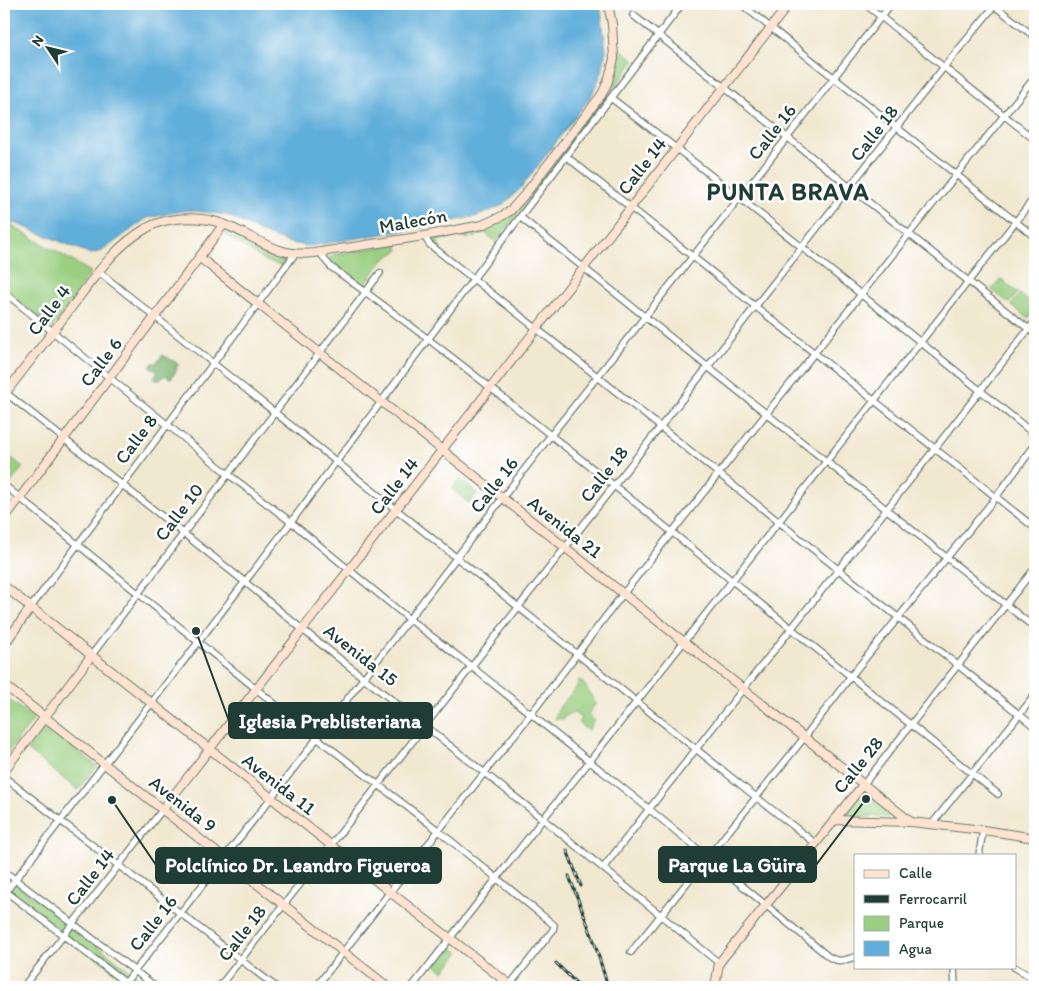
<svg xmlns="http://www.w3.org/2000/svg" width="1039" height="991" font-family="Itim,sans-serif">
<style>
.green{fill:#9acf81;stroke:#5c865a}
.forest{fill:#7bb26f;stroke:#4d7852}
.water{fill:#61aeda;stroke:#407687}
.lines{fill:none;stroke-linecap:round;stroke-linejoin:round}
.street-casing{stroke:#68796b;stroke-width:8}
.secondary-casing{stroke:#68796b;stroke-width:10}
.street{stroke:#fff;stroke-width:5.5}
.secondary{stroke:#fee3d1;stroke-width:8}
.rail-casing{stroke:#1f3d34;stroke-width:3}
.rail{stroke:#fff;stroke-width:1;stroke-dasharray:4;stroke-linecap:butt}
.labels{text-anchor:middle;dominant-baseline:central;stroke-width:5;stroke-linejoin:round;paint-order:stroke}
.street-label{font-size:19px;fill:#1f3d34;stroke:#fff}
.district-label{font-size:24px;font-weight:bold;letter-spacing:1px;fill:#1f3d34;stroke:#fff}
.leader{fill:none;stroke:#1f3d34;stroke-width:2}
.callout-dot{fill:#1f3d34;stroke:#fff;stroke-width:2}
.callout{fill:#1f3d34;stroke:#1f3d34;stroke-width:2}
.callout-label{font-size:20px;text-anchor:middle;font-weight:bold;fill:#fff}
</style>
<rect width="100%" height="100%" fill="#fff"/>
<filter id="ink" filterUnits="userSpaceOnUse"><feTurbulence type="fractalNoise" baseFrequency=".02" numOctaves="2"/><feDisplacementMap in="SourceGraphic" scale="10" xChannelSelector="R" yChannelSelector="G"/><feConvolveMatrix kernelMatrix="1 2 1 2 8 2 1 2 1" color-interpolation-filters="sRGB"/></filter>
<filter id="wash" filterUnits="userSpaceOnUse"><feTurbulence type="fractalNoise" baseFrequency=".0096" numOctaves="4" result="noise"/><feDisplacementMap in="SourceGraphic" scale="20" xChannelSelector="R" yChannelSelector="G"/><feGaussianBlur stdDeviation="1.12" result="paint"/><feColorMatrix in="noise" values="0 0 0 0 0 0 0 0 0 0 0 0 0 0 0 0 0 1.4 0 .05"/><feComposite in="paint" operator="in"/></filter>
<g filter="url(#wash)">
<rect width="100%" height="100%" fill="#f1e8d0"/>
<path class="green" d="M617,47L635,60L496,242L484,232L481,235L479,234L475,238L470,235L468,239C459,233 446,239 437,241L441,249L438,250L431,242L433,238L481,229L504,218L611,84L616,65Z
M12,226L91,272L52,328L4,289V237Z
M232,230L268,251L287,258L282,266L266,261L224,234L226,231Z
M397,244L399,250C380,259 375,271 363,287L333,264L329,259L333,255Z
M1001,279L1018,293L1009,303L992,290Z
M1020,294L1035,306V309L1028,318L1011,305Z
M4,452L23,467L9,485L4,481Z
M460,479L477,493L469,503L452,489Z
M579,680C587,685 590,696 596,703L588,715L594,720L588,730L584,728L579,722L581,718L574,713L567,715L562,720L560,718L557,720L554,718C557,714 558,711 560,707C566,697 577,692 579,680Z
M4,696L34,719L4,757Z
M45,726L97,766L78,790L27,750Z
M863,789L896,815L895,817L851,816L848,814V809Z
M4,875L152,987H135L4,887Z
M450,946L459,953L444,971L435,964Z"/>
<path class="forest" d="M163,355L179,364L176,368L177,369L171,379L165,375L159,381L154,378L158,372L150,367L153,363H156Z"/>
<path class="water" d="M4,4H600L606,50L602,73L591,96L521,188L503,205L478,216L423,227L310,246L290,243L267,235L227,215L187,210L147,218L102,251L91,254L15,223L6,226L4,229Z"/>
</g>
<g filter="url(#ink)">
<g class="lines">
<g class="street-casing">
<path id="street" d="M741,4L1035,237
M865,4L1035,140
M992,4L1035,37
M633,15L1035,334
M611,98C755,208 895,321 1035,435
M567,157L1035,528
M520,217L1035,628
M424,236L429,244L598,377L1035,727
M320,252L325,260L331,267C412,325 490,387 568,449C712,563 854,681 998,794
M99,272L756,797L815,843
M4,292L228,474L291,522L409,619L472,667L649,809L829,957C840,963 844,960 855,957
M6,393L245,582L303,630L543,819L719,963
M4,485L317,738L439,831L554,925L553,930L508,987
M31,607L295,254
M91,656L380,273
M4,777L276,987
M863,785L1035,568
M932,824L1035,695
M979,855L983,830
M603,868L743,689L922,465L1035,321
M4,871L156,987
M4,890L131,987
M4,894L291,522L501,242L682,4
M631,952L804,738L851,676L996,497L1035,445
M954,967L955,987
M1014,967L1035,979
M23,987L163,809
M122,987L271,798L551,435L787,138L891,4
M219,987L944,67L996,4
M316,987L390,892L531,714L623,594L909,234L1035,77
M412,987L543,819L589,762L1035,197"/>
</g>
<g class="secondary-casing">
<path id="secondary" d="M199,257L911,822
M4,395C26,366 49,337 71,308C93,279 114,246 147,228C162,219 184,217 202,219C232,222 255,243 283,251C293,254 303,254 314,253L424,236L482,225L500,217L510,211L526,193L589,111L602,94L608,81L614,59L612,24L608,4
M4,519L224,224
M4,586L390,892L513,987
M4,645L31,607
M4,685L388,987
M4,771L91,656
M163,809L789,4
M834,820L911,822L983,830L1035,838
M715,985L728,987
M715,987L719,963L863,785"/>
</g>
<use href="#street" class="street"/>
<use href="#secondary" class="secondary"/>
<g class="rail-casing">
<path id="rail" d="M567,850L581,886
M569,876L594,941L608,987
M556,963L580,987"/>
</g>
<use href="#rail" class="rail"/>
</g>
</g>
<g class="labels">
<g class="street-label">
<text transform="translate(772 132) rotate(-52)">Calle 16</text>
<text transform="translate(874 133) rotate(-52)">Calle 18</text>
<text transform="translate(642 166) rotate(-52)">Calle 14</text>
<text transform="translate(413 221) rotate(-10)">Malecón</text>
<text transform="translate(49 310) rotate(-53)">Calle 4</text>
<text transform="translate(101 362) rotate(-53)">Calle 6</text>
<text transform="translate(136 439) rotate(-53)">Calle 8</text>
<text transform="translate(604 474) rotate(-52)">Calle 18</text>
<text transform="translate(494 485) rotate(-52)">Calle 16</text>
<text transform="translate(394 486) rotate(-52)">Calle 14</text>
<text transform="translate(179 512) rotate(-53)">Calle 10</text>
<text transform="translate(565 527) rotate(38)">Avenida 21</text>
<text transform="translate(361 655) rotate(38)">Avenida 15</text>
<text transform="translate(858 765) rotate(-51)">Calle 28</text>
<text transform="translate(279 784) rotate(38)">Avenida 11</text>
<text transform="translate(183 804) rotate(38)">Avenida 9</text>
<text transform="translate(90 877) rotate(-52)">Calle 14</text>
<text transform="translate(153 923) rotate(-52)">Calle 16</text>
<text transform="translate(242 933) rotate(-52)">Calle 18</text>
</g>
<g class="district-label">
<text x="788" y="191">PUNTA BRAVA</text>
</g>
</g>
<path class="leader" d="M196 631L229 721M866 799L816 865M112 800L156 865"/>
<g class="callout-dot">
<circle cx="196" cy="631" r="5"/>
<circle cx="866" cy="799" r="5"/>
<circle cx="112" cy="800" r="5"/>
</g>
<g class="callout">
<rect x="229" y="703" width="203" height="35" rx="5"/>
<rect x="659" y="847" width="157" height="35" rx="5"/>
<rect x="156" y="848" width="285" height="35" rx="5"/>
</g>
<g class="callout-label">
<text x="330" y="728">Iglesia Preblisteriana</text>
<text x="737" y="872">Parque La Güira</text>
<text x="298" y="872">Polclínico Dr. Leandro Figueroa</text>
</g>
<rect width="1039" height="991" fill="none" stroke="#fff" stroke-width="20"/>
<rect x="854" y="854" width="162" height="115" fill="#ffffff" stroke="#a5b1ae"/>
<rect x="864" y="870" width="25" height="8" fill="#fee3d1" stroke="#a5b1ae"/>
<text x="899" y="878" font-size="15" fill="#1f3d34">Calle</text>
<rect x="864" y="895" width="25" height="8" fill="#1f3d34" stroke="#a5b1ae"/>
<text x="899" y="904" font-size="15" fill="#1f3d34">Ferrocarril</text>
<rect x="864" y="916" width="25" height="15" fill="#9acf81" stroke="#a5b1ae"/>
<text x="899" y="928" font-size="15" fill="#1f3d34">Parque</text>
<rect x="864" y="941" width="25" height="15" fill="#61aeda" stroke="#a5b1ae"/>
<text x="899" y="954" font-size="15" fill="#1f3d34">Agua</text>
<g transform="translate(48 48) rotate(305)" stroke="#ffffff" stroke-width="4" paint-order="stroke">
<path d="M0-4L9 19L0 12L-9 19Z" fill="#1f3d34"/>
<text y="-8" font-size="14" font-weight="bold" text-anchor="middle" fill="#1f3d34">N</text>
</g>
</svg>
